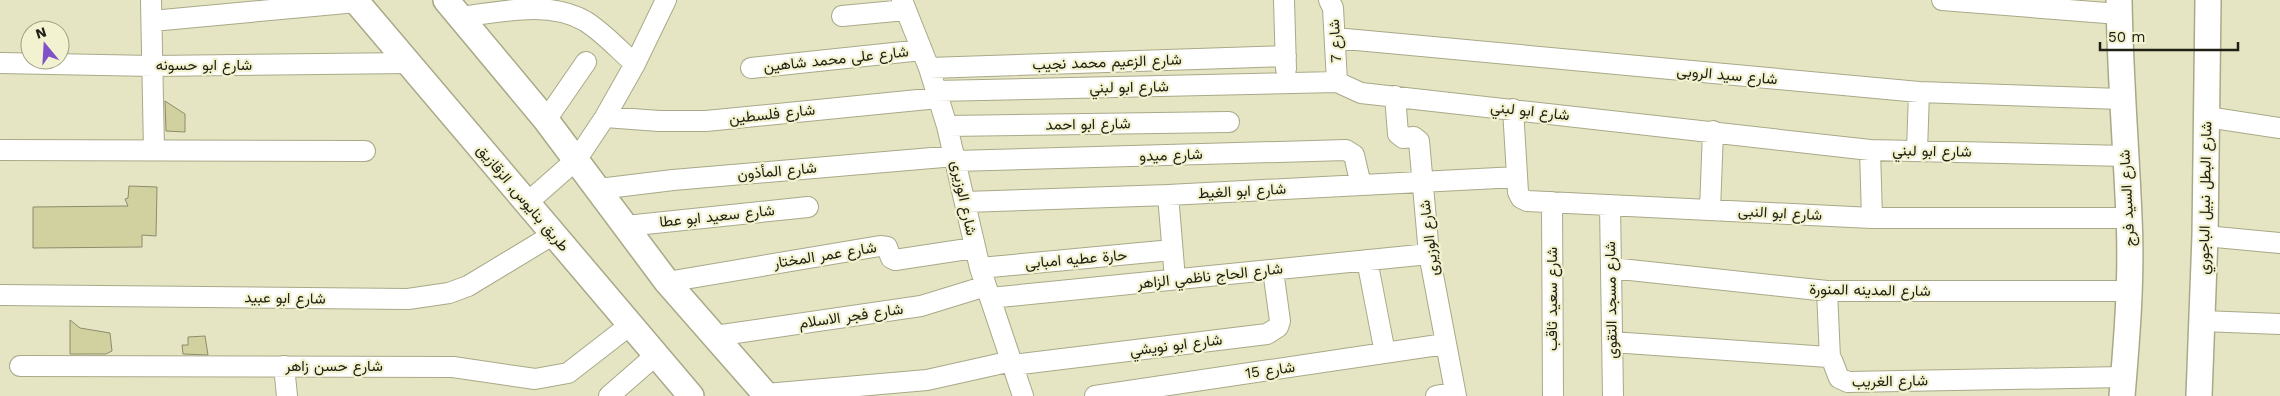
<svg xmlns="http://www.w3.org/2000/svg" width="2280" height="396" font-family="'Work Sans',Vazirmatn,sans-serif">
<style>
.building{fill:#d1d1a0;stroke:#8c8c6d}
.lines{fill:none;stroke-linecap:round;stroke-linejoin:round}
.minor-casing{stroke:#a9a989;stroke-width:22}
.major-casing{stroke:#a9a989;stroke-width:28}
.minor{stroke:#fff;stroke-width:20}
.major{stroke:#fff;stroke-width:25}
.labels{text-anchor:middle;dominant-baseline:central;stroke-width:4.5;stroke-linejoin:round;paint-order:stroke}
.street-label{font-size:15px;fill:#202014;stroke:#f2f2d0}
</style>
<rect width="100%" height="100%" fill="#e5e5c3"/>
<path class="building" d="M165,101L185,114V132L166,131Z
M129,186L157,187L156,236L142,235V247L33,248V207L128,206L125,199L128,198Z
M70,320L80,328L110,333L112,351L106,354H70Z
M205,336L208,355L183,354L182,345H188V337Z"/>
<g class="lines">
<g class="minor-casing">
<path id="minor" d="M151,0L154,150
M902,0L929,68L947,126L980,268L1023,396
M1284,0L1286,69
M1329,0L1333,8L1337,82
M1942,0L2119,14
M842,16L906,10
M460,17C501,12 548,0 585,21C603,32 619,50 635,64
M152,21L357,2
M1335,38L1919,92L2121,99
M0,63L153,66L409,63
M751,68L922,50
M929,68L1286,56
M936,91L1337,82L1361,93L1870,150L2125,156
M1395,96L1398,134L1403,138L1414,137L1419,141L1429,254L1456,396
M1513,109L1518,192L1521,198L1527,201L1872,218H2129
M605,117L659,121H706L938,98
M2207,117L2280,128
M546,120L586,62
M947,126L1229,122
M0,150L365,151
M1870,150L1872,218
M1917,151L1919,92
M956,161L1346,150L1354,155L1361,185
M599,189L673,180L955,156
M1168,195L1175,279
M965,202L1168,195L1517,177
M1552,202L1553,396
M527,203L577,159L605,117L635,64L666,0
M1610,205L1613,396
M1710,210L1713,131
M626,226L808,207
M2205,236L2280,243
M1367,260L1385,353
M980,268L1172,250
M1611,268L1827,291H2129
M667,282L880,246L887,247L891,258L895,260L974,248
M1827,291L1830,358
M0,295L408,299L449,293L468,286L554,234
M990,298L1429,254
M2202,321L2280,324
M715,336L921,306L986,286
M1612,342L1828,357L1832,360L1839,378L1848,382L2123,377
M1013,365L1267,334L1278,327L1280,321L1273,270
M20,366L453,367L535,379L568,373L630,325
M284,366L287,396
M766,394L927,380L1012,361
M609,396L656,355
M1095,396L1445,344
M1436,396L1455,392"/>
</g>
<g class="major-casing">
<path id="major" d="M355,0L691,396
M446,0L546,120L667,282L767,396
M2119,0C2120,73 2126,145 2129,217C2132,276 2127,337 2122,396
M2199,396L2205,236L2208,0"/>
</g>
<use href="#minor" class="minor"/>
<use href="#major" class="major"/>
</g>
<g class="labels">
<g class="street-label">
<text transform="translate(1335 41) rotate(-93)">شارع 7</text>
<text transform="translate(836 59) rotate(-6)">شارع على محمد شاهين</text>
<text transform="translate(1107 62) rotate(-2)">شارع الزعيم محمد نجيب</text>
<text x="204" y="65">شارع ابو حسونه</text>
<text transform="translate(1727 75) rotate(5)">شارع سيد الروبى</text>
<text transform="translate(1129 87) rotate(-1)">شارع ابو لبني</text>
<text transform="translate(1530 111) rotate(6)">شارع ابو لبني</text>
<text transform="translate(772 114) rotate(-6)">شارع فلسطين</text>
<text transform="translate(1088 124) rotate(-1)">شارع ابو احمد</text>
<text transform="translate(1932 151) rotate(1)">شارع ابو لبني</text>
<text transform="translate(1171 155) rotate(-2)">شارع ميدو</text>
<text transform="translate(777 171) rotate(-5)">شارع المأذون</text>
<text transform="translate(1242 191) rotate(-3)">شارع ابو الغيط</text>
<text transform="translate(523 198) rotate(50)">طريق بنايوس, الزقازيق</text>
<text transform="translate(964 198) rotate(78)">شارع الوزيرى</text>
<text transform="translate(2127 198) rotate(-93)">شارع السيد فرج</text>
<text transform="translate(2205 198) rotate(-89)">شارع البطل نبيل الباجوري</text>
<text transform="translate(1780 213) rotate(3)">شارع ابو النبى</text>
<text transform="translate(717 216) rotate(-6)">شارع سعيد ابو عطا</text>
<text transform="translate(1429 238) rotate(-97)">شارع الوزيرى</text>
<text transform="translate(825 255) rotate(-9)">شارع عمر المختار</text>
<text transform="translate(1076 259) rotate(-5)">حارة عطيه امبابى</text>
<text transform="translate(1210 276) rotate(-6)">شارع الحاج ناظمي الزاهر</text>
<text transform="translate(1870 290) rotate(1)">شارع المدينه المنورة</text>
<text transform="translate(285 298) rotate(1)">شارع ابو عبيد</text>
<text transform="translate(1552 299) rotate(-90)">شارع سعيد ثاقب</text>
<text transform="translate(1611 300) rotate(-91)">شارع مسجد التقوى</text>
<text transform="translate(851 316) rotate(-8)">شارع فجر الاسلام</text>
<text transform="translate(1176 345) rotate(-7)">شارع ابو نويشي</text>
<text x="334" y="366">شارع حسن زاهر</text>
<text transform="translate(1270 370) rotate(-8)">شارع 15</text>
<text transform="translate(1890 381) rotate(-1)">شارع الغريب</text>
</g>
</g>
<g transform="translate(45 45) rotate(342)"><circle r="24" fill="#f2f2d0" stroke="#9e9e85"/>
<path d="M0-4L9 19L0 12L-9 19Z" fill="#8151c9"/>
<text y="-8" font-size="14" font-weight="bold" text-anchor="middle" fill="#202014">N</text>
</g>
<path d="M2100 42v8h138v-8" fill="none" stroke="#202014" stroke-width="2.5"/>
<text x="2108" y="42" font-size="15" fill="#202014" stroke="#f2f2d0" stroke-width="4" paint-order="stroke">50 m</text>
</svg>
